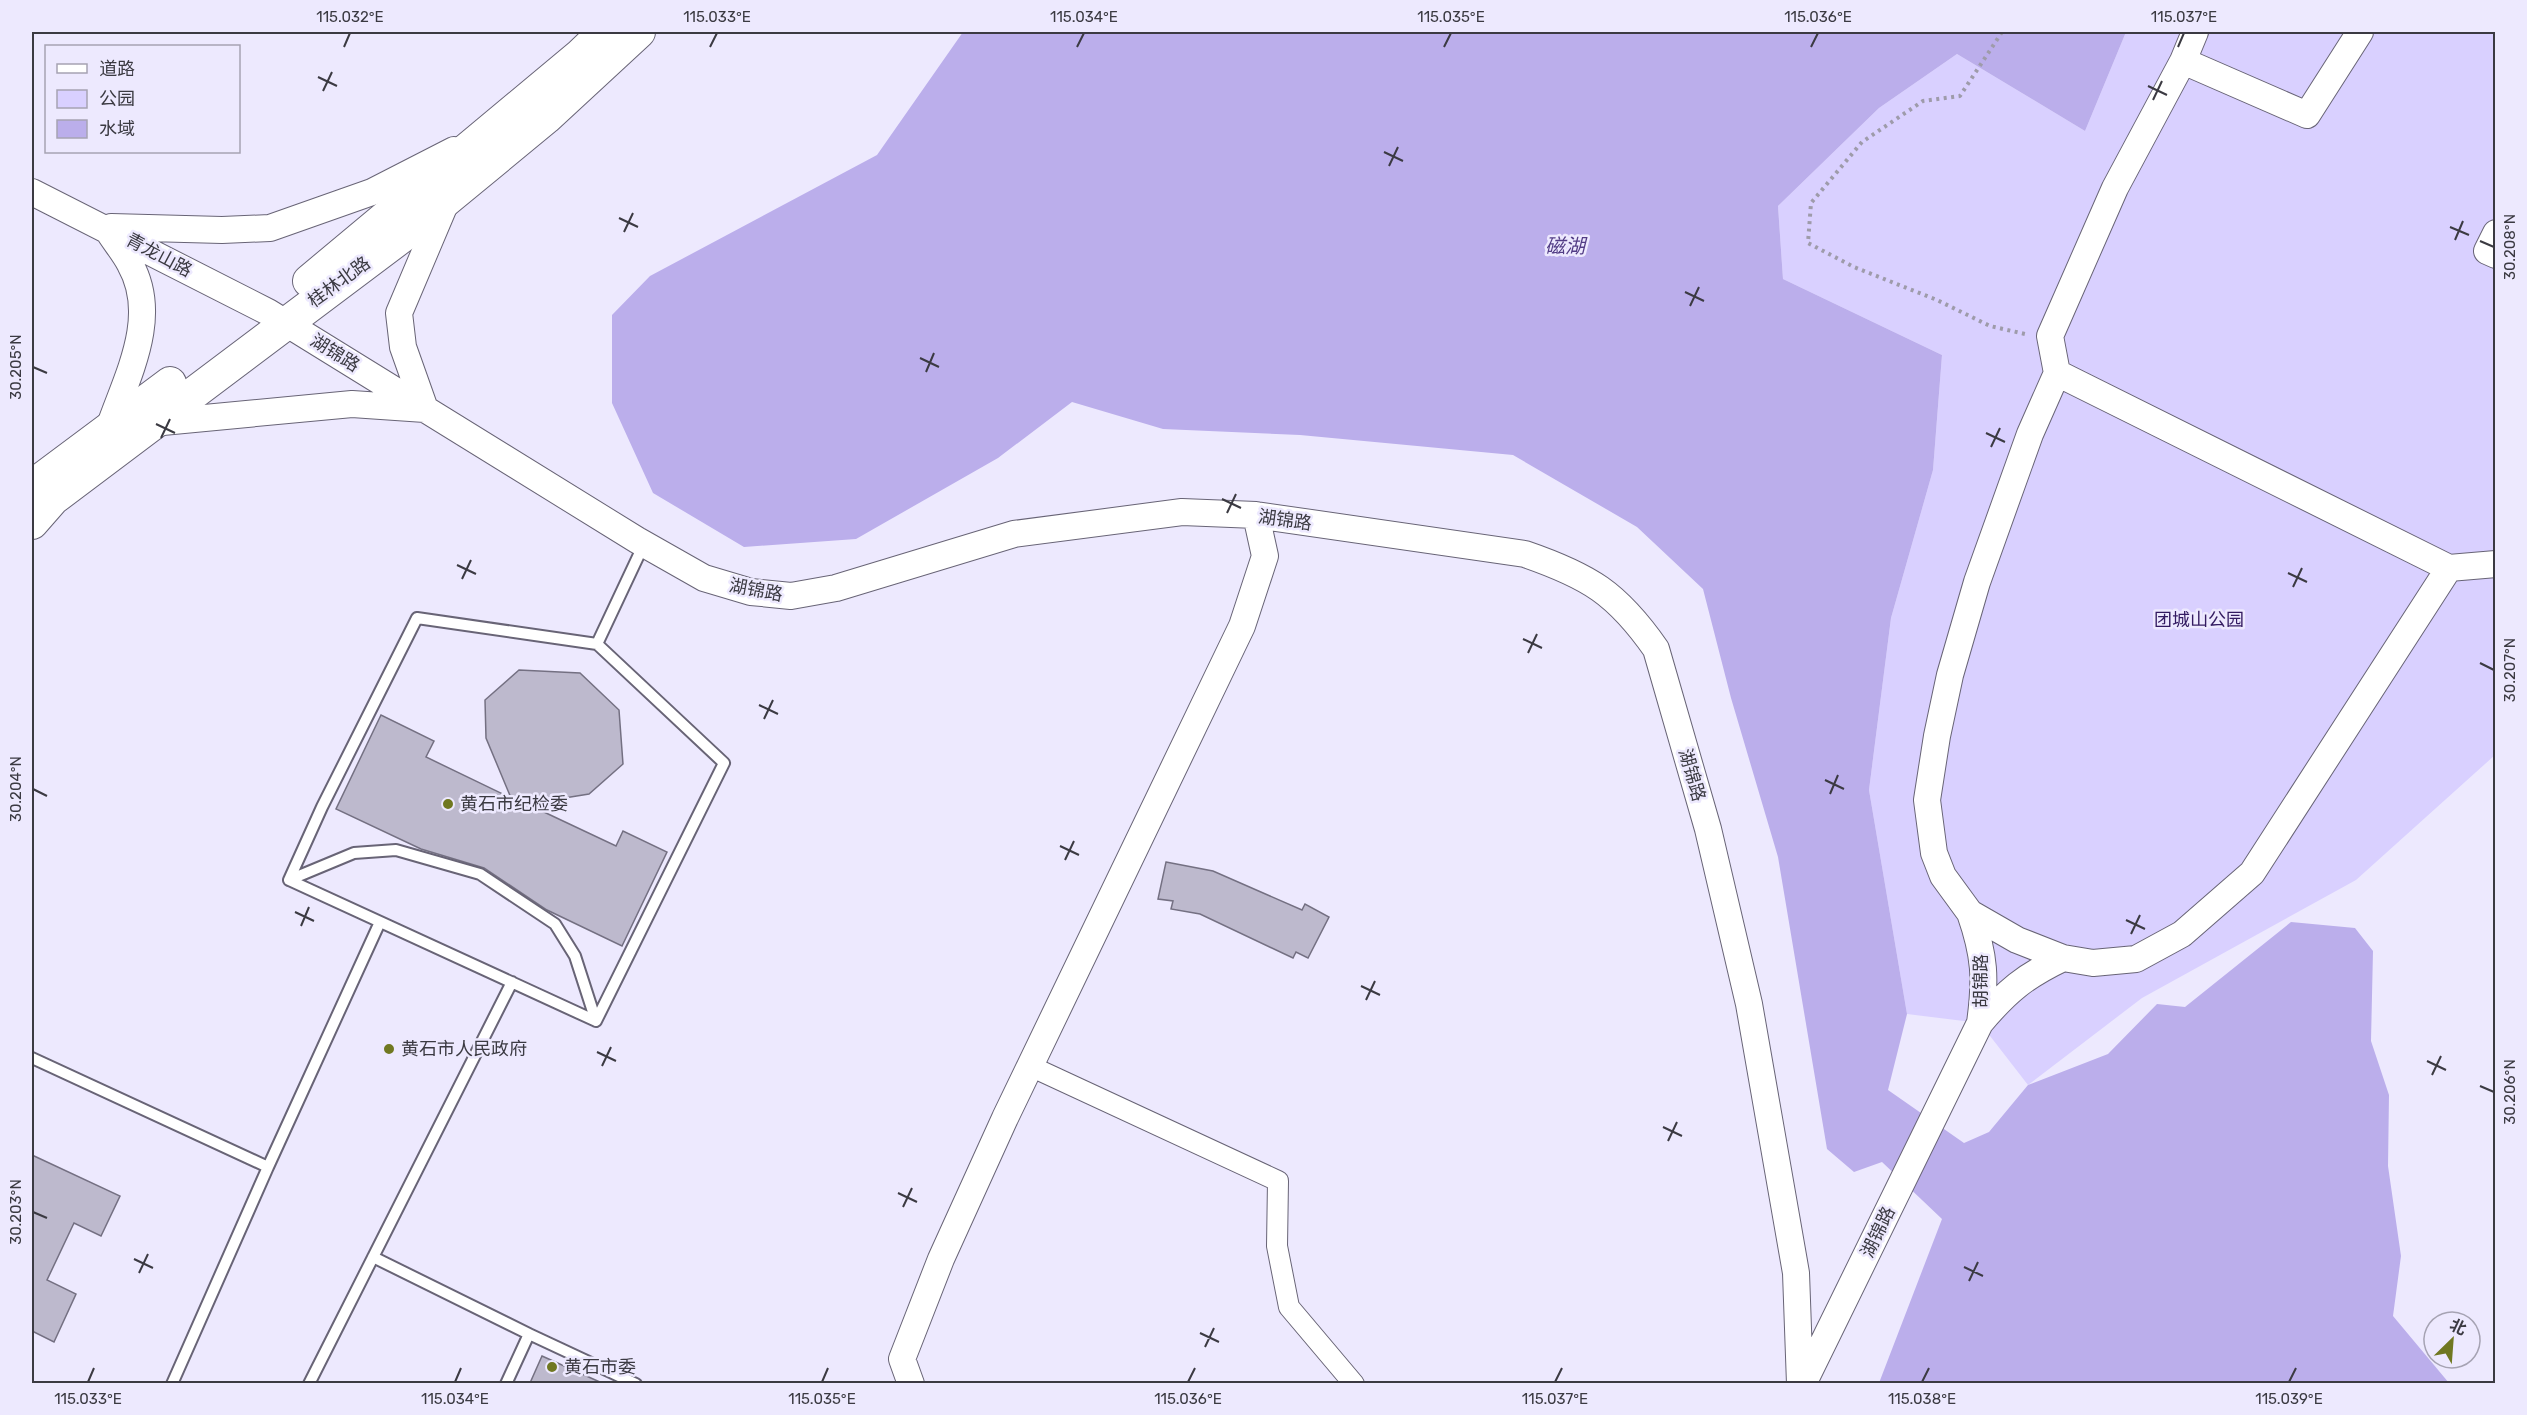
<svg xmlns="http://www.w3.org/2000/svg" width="2527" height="1415" font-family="Rubik,'Noto Sans SC',sans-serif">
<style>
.green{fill:#d9d0ff}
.water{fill:#bbaeeb}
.building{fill:#bdb9cd;stroke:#747082;stroke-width:1.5}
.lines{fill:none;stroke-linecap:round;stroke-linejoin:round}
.service-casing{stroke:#686476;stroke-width:14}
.minor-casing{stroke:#686476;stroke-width:22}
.tertiary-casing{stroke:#686476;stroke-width:28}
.primary-casing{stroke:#686476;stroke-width:34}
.path{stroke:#9e9baa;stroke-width:4;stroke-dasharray:3 4.5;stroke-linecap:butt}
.service{stroke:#fff;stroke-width:10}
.minor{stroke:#fff;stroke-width:20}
.tertiary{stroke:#fff;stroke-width:26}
.primary{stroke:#fff;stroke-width:32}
.ticks{fill:none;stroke:#3b3a42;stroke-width:2}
.poi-dot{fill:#707821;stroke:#ede9fe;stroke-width:2}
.labels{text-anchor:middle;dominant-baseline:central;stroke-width:5;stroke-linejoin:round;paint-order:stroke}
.street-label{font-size:18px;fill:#3b3a42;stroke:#ede9fe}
.park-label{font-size:18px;fill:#331b61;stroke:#ede9fe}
.poi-label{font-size:18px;fill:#3b3a42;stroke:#ede9fe;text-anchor:start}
.water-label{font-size:20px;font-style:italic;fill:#523c85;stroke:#ede9fe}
.neatline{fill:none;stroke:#3b3a42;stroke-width:2}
.ticks-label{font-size:15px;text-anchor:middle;fill:#3b3a42}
</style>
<rect width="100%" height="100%" fill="#ede9fe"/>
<path class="green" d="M2126,32H2495V755L2356,880L2142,998L2028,1085L1980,1023L1907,1014L1869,790L1891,618L1933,470L1942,355L1783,279L1778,206L1879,108L1957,54L2085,131Z"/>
<path class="water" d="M963,32H2126L2085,131L1957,54L1879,108L1778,206L1783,279L1942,355L1933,470L1891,618L1869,790L1907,1014L1888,1090L1964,1143L1989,1132L2028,1085L2108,1054L2157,1004L2185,1007L2291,922L2355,928L2373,951L2371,1041L2389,1095L2388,1166L2401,1256L2393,1316L2449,1383H1879L1942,1219L1882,1162L1854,1172L1827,1149L1778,857L1731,698L1703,589L1637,527L1513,455L1300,435L1163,429L1072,402L998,458L856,539L744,547L653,493L612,403V315L650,276L877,155Z"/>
<path class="building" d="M519,670L580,673L619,710L623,764L589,794L527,804L616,846L623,831L667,852L622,946L547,910L484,868L421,849L336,809L381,715L434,741L426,757L511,798L486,738L485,700Z
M1166,862L1213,871L1302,910L1305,904L1329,917L1308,958L1296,952L1293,958L1200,914L1171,909L1173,901L1158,899Z
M32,1155L120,1196L101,1236L74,1223L47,1280L76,1294L54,1342L32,1331Z
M542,1356L602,1383H530Z"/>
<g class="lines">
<g class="service-casing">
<path id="service" d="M289,880L322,807L417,618L597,644L644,544
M289,880L354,853L396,850L480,874L555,924L575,956L596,1021
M289,880L596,1021
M596,1021L724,763L597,644
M32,1058L268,1167L172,1384
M268,1167L380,922
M373,1257L529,1334L506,1384
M529,1334L636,1384
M309,1384L512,982"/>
</g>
<g class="minor-casing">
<path id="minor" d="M1030,1066L1278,1181L1277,1246L1289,1307L1354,1384"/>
</g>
<g class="tertiary-casing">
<path id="tertiary" d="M2195,32L2183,61L2115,188L2050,336L2057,373L2030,434L1977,582L1950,675L1937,736L1927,800L1934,853L1943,876L1970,913L2017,940L2063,958L2093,963L2136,959L2182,934L2252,873L2449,568
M2183,61L2307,115L2360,32
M32,192L268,312L637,540L704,578L751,592L791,596L836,588L1014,534L1182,512L1256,515L1525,554C1589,576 1617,593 1656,649L1708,829L1749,1004L1796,1273L1800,1384
M111,227L222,230L270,228L372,192L454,150
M107,229C114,241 124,252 130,264C160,317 127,376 109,428
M2496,233L2487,251L2496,255
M2057,373L2449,568L2496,564
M152,423L352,404L425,409L403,347L399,313L446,202
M1980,1023C2007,991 2025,976 2063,958
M911,1384L902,1359L941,1259L1005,1118L1242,626L1265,556L1256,515
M1803,1384L1980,1023C1986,979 1985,956 1970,913"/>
</g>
<g class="primary-casing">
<path id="primary" d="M309,281L580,55L604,32
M32,486L170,383
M32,523L53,499L404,235L546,118L639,32"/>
</g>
<path class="path" d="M2002,32L1960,96L1923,101L1862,142L1811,203L1808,243L1854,267L1937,300L1990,326L2025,334"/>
<use href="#service" class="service"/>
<use href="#minor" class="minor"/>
<use href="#tertiary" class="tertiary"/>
<use href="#primary" class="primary"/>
</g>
<path class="ticks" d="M344,47L350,33M710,47L717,33M1077,47L1084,33M1444,47L1451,33M1811,47L1818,33M2178,47L2184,33M318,77L337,86M2148,86L2167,95M323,91L332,72M2153,100L2162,81M1384,152L1403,161M1389,166L1398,147M619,218L638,227M2450,227L2469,235M624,232L633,213M2455,240L2463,221M2480,241L2494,247M1685,292L1704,301M1690,306L1699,287M920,358L939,367M33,367L47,373M926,372L934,353M156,424L175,433M1986,433L2005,442M161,438L170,419M1991,447L2000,428M1222,499L1241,508M1227,513L1236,494M457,565L476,574M2288,573L2307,582M462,579L471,560M2293,587L2302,568M1523,639L1542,648M1528,653L1537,634M2480,663L2494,670M759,705L778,714M764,719L773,700M1825,780L1844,789M33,789L47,796M1830,794L1838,775M1060,846L1079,855M1065,860L1074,841M295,912L314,921M2126,920L2145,929M301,926L309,907M2131,934L2140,915M1361,986L1380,995M1366,1000L1375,981M597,1052L616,1061M2427,1061L2446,1070M602,1066L611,1047M2432,1075L2441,1056M2480,1086L2494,1092M1663,1127L1682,1136M1668,1141L1677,1122M898,1193L917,1202M903,1207L912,1188M33,1212L47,1218M134,1259L153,1268M1964,1267L1983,1276M139,1273L148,1254M1969,1281L1978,1262M1200,1333L1219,1342M1205,1347L1214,1328M88,1382L94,1368M455,1382L461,1368M822,1382L828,1368M1188,1382L1195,1368M1555,1382L1562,1368M1922,1382L1929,1368M2289,1382L2296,1368"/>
<g class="poi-dot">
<circle cx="448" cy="804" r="6"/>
<circle cx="389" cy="1049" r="6"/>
<circle cx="552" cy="1367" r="6"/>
</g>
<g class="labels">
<g class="street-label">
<text transform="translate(159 255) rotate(28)">青龙山路</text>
<text transform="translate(339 282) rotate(-36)">桂林北路</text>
<text transform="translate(335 353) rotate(32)">湖锦路</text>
<text transform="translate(1285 520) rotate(8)">湖锦路</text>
<text transform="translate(756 590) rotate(11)">湖锦路</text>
<text transform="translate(1692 775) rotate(74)">湖锦路</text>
<text transform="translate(1981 981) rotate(-90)">胡锦路</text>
<text transform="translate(1878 1232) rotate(-64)">湖锦路</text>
</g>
<g class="park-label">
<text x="2199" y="620">团城山公园</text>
</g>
<g class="poi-label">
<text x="460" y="804">黄石市纪检委</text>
<text x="401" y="1049">黄石市人民政府</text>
<text x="564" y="1367">黄石市委</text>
</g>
<g class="water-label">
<text x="1565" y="246">磁湖</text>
</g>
</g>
<rect width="2527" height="1415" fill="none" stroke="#ede9fe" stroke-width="66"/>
<rect x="45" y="45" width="195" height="108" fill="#ede9fe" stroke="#a6a3b3" stroke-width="1.5"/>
<rect x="57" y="64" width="30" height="9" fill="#ffffff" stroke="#a6a3b3" stroke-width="1.5"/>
<text x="99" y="75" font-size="18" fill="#3b3a42">道路</text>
<rect x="57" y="90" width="30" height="18" fill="#d9d0ff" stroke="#a6a3b3" stroke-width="1.5"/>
<text x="99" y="105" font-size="18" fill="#3b3a42">公园</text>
<rect x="57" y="120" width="30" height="18" fill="#bbaeeb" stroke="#a6a3b3" stroke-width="1.5"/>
<text x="99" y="135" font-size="18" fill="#3b3a42">水域</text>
<g transform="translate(2452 1340) rotate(25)"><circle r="28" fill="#ede9fe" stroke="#a6a3b3" stroke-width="1.5"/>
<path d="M0-4.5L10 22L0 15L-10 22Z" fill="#707821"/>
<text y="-9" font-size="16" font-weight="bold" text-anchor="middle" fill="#3b3a42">北</text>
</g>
<rect x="33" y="33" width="2461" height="1349" class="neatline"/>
<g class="ticks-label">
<text x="350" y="22">115.032°E</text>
<text x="717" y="22">115.033°E</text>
<text x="1084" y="22">115.034°E</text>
<text x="1451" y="22">115.035°E</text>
<text x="1818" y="22">115.036°E</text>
<text x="2184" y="22">115.037°E</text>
<text transform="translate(2510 247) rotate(-90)" y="5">30.208°N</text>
<text transform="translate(16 367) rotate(-90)" y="5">30.205°N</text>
<text transform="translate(2510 670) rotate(-90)" y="5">30.207°N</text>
<text transform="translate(16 789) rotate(-90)" y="5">30.204°N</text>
<text transform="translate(2510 1092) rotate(-90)" y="5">30.206°N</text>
<text transform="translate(16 1212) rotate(-90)" y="5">30.203°N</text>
<text x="88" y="1404">115.033°E</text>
<text x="455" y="1404">115.034°E</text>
<text x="822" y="1404">115.035°E</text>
<text x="1188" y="1404">115.036°E</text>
<text x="1555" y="1404">115.037°E</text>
<text x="1922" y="1404">115.038°E</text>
<text x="2289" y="1404">115.039°E</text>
</g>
</svg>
